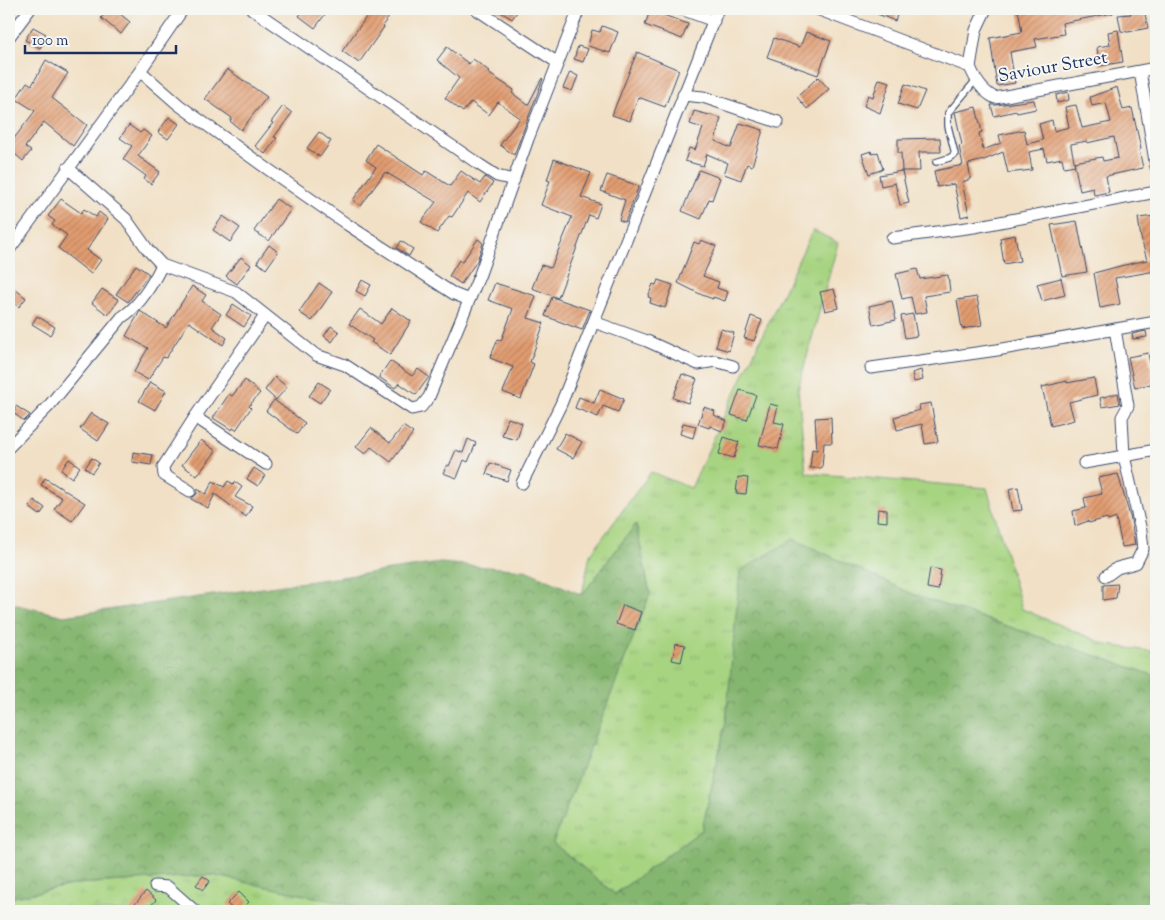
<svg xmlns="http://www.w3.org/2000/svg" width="1165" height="920" font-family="'Sorts Mill Goudy',serif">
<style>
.grass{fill:url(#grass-tufts);stroke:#618270}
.forest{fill:url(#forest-crowns);stroke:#507266}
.building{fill:url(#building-hatch)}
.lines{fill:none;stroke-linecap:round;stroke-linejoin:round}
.service-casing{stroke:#3b4a6d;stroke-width:8}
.minor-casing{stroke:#3b4a6d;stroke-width:13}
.service{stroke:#fff;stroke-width:5.5}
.minor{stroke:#fff;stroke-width:11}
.labels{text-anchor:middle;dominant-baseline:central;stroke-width:4;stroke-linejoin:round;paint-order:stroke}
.street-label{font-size:18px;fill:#1b2f5e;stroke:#f6f6f2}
</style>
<defs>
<pattern id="grass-tufts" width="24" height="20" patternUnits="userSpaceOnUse" patternTransform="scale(1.25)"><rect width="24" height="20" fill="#a7d481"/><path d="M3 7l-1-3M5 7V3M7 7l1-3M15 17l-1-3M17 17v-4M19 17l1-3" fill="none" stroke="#8fb672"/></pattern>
<pattern id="forest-crowns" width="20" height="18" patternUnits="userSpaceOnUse" patternTransform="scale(1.25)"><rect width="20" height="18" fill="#85b66f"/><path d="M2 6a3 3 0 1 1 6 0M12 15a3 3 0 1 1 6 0" fill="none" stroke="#6c945e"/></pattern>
<pattern id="building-hatch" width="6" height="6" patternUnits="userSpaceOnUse" patternTransform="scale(1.25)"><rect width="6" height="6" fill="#e29c70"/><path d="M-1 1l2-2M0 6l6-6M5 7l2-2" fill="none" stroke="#b6805f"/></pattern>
</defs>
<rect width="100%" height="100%" fill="#f6f6f2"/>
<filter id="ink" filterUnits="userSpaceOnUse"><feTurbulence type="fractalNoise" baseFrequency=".02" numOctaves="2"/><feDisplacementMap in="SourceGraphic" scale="10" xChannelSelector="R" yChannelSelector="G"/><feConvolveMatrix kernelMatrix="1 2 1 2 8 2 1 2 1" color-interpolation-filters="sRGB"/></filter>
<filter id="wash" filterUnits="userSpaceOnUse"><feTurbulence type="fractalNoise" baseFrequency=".0096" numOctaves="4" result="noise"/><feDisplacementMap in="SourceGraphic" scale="20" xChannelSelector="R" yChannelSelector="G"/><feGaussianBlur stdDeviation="1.12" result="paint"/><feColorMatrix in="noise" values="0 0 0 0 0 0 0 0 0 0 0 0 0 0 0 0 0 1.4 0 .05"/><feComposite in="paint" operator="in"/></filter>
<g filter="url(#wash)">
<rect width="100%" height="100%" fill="#f1e0c5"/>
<path class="grass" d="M813,230L838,243L798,389L806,473L987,488L1022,609L1107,645L1156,652V676L917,596L793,539L726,721L702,830L615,894L553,843L650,594L636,524L582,595L590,555L651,472L691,488L730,403Z
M212,875L351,905L358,911H9V898L77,884Z"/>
<path class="forest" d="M636,524L650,594L553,843L615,894L702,830L726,721L740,571L793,539L917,596L1156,676V911H358L351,905L212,875L77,884L9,898V603L64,616L440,563L525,570L582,595Z"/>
<g id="blocks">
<path class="building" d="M109,9H114L130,22L121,34L101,18Z
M304,9H329L315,28L299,16Z
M372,9H395L382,26L384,27L359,63L342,51Z
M496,9H519L512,19Z
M865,9H899L895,21Z
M1018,9H1113V13L1062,23L1064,34L1035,39L1037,47L1010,52L1015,83L997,86L990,38L1022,32Z
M1144,9L1148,28L1128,32L1121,31L1118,15L1131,14L1130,10Z
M650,10L688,24L682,39L645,25Z
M602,26L618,32L610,53L588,46L592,30L600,32Z
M33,27L46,34L44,36L47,37L40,48L25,40Z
M1118,30L1123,62L1099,66L1097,47L1110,45L1108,32Z
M806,32L831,41L818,75L767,57L774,38L800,47Z
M578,46L588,49L583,62L574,59Z
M447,47L469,64L473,59L489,71L488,73L514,90L512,93L528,105L542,78L543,79L514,155L500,145L520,118L498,102L489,115L471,102L463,112L445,98L459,78L437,60Z
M637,52L679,70L665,107L638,97L630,121L612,115Z
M46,60L68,73L52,98L87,125L73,146L44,122L25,147L31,151L23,161L9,149V145L35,111L16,99L27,82L32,85Z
M227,69L267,97L241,130L230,121L232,118L205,99Z
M570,72L578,76L572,91L563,88Z
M818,77L829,89L807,109L797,97Z
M879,79L890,82L880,113L864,106L868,95L873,97Z
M905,84L925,91L917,110L898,104Z
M1117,87L1123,110L1132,108L1141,149L1139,150L1143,168L1106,176L1109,192L1094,195L1093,188L1080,191L1074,162L1102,157L1103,161L1118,158L1114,137L1087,143V141L1071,144V146L1075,165L1064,167L1062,158L1047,161L1044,149L1029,152L1032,170L1008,173L1003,152L984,160L968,164L971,179L962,182L969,215L961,217L954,184L937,187L934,171L963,165L959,146L962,145L955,112L976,107L982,132L979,133L983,150L1001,143L999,135L1024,130L1027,144L1043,140L1039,124L1052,120L1054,131L1069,127L1065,107L1076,105L1082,128L1111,122L1106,103L1092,106L1090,97Z
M1068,92L1069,100L1057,103L1056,95Z
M1034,100L1036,109L1017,113L1016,111L994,116L991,105H996Z
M283,106L292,113L274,137L277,138L265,154L255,146L273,123L271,122Z
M694,111L721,118L715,141L731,148L740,123L763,130L752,166L747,164L741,180L724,174L728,163L707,154L703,166L685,161L689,148L695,150L703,128L690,124Z
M169,117L179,124L168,139L158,132Z
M129,125L140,133L143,130L152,136L138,156L160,172L151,184L144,179L146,176L123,159L132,146L120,138Z
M319,132L331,141L320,157L307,148Z
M940,138L941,152H919L920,171H902L909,203L900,205L895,183L881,186L879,175L902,171L901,153H898V139Z
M376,144L423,175L426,171L450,186L461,171L480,184L485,177L493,183L480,202L468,193L452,217L449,216L437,233L421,222L436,202L385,172L361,206L353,200L376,167L366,160Z
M871,151L872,154L878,152L883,169L869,174L862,154Z
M554,159L591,173L581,197L601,204L596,218L589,215L558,298L532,288L541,265L551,268L572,217L541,205L550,181L547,180Z
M699,170L720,178L712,200L709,199L701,219L682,211Z
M607,175L639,186L625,222L619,220L625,200L601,191Z
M61,199L81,213L84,209L96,217L99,212L108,219L87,250L101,260L91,274L58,248L67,235L52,225L55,221L48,216Z
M276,199L291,209L269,241L254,231Z
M223,216L240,228L230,242L213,230Z
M1156,216V271L1115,278L1120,304L1100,308L1094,273L1120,266L1147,260L1141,238L1138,218Z
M1077,221L1087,272L1062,276L1051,225Z
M1015,235L1020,261L1004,264L1000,238Z
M478,239L483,243L477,261L461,284L449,276L459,260L462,262Z
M701,240L716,246L703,276L719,282L717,288L728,292L725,301L713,297V299L702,295L678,283L694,242L699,244Z
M401,241L413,249L409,256L397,248Z
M269,245L278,252L266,269L257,262Z
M241,257L251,265L237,284L226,276Z
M136,265L149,274L128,302L116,294Z
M917,269L920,279L948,275L950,292L924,296L927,312L915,314L911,297L902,299L896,274Z
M1061,278L1065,295L1042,301L1037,284Z
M362,280L371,285L365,296L356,291Z
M658,280L673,285L665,308L650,303L651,298L648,297L653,284L656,285Z
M319,283L332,292L312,321L299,312Z
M495,283L536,296L528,318L544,323L530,362L534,364L521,399L503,392L513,367L490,358L498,339L501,341L513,309L488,300Z
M9,284L26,298L19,307L9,299Z
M192,286L206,295L202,301L221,314L212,327L227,338L223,345L189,322L166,358L163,357L148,380L134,372L148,348L126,336L140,311L166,328Z
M102,289L119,300L108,315L92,303Z
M834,289L839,308L825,311L820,292Z
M552,297L590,310L582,330L545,316Z
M977,297L982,325L962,329L957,300Z
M892,301L896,320L873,325L869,306Z
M233,304L251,316L244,327L226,315Z
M392,308L411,321L390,355L371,342L373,340L349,324L360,309L381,324Z
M913,314L917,336L905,338L901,316Z
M37,316L55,327L50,335L32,324Z
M751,316L762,320L754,341L744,338Z
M331,326L339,332L332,342L324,336Z
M721,329L734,333L729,351L716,347Z
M1146,331L1147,337L1133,339L1132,334Z
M1148,353L1154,383L1135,388L1128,357Z
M390,361L412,376L418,369L429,377L416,395L399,383L395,388L379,377Z
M921,370L923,380L914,382L912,373Z
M682,374L697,379L688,403L673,398Z
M275,377L287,387L276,400L265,390Z
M1094,378L1097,395L1069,402L1074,420L1051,426L1042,387L1067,381V383Z
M245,380L260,393L249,406L251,408L236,430L233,428L232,430L213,418L229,394L232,396Z
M150,382L166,391L155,410L139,401Z
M319,382L330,389L320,403L309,396Z
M600,389L624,399L618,412L603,406L598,417L575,408L579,397L594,403Z
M740,390L756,395L747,420L731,415Z
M1118,393L1120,404L1102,407L1100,398Z
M274,400L305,423L297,434L266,411Z
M931,403L938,442L925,444L922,424L897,430L894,417L920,410L919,405Z
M770,404L778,406L774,422L784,424L778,449L759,445Z
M16,406L30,415L24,421L12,412Z
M704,407L715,411L714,415L727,421L722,431L710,426L709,428L698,424Z
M91,413L109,424L98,441L80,429Z
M831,417L832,443H824L822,468H810L812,449L817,450L815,418Z
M508,418L522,423L517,440L502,436Z
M683,423L696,426L693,438L680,434Z
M403,426L413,433L391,462L371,447L365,454L356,447L371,428L390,443Z
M565,433L582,442L573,458L556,449Z
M724,437L739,442L734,458L719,454Z
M468,439L476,443L468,462L464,460L457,478L443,473L447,465L449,466L456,450L463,453Z
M201,440L216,451L197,476L182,465Z
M133,452L153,455L151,465L132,462Z
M92,458L99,463L92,473L85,468Z
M69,459L80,467L72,478L61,470Z
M490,463L511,470L507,481L486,474Z
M254,468L265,475L258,486L247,479Z
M1118,474L1131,520L1135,545L1122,547L1116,518L1108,521L1107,518L1089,523L1088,521L1075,526L1073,511L1086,508L1084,498L1102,494L1098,478Z
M738,477L748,478L746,494L736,493Z
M45,478L85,503L72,521L54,509L62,498L41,485Z
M213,481L224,487L228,481L233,484L235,482L242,487L235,497L252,506L246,517L215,494L208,508L191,499L197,494V489L206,494Z
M1018,487L1022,510L1013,511L1009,489Z
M34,500L45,508L40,515L29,507Z
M878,509L887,510V522L877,521Z
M930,568L941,570L938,590L927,588Z
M1118,584L1116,598L1103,600V585Z
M623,605L641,612L635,630L616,624Z
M676,643L685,645L681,662L672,660Z
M203,876L210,881L203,890L196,885Z
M146,891L156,900L146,911H129Z
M239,892L249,902L240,911H235L227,904Z"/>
</g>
</g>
<g filter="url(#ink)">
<use href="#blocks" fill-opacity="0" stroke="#3b4a6d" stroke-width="1"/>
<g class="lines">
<g class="service-casing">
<path id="service" d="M936,162L949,158L955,154L948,126V113L976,80"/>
</g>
<g class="minor-casing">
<path id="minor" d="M252,9L480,165L497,176L514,180
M476,9L558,63
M681,9L714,21
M817,9L970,67
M9,37L30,9
M970,67C976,81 982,91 995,98L1156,68
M970,67L976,30L986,9
M140,71L179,105L262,165L348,225L454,294L469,300
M1140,71L1156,167
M683,95L703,97L778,122
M68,168L126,219L148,250L162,265L236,292L316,355L345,365L412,409L421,407L429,397L480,274L528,139L579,9
M892,238L974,227L1156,192
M9,250L140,71L183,9
M594,322L647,341L698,364L715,361L733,366
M871,368L997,350L1156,322
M195,417L266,464
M9,447L48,407L122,317C140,306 153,283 162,265
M1084,463L1124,456L1122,417L1128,406L1115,329
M522,483L561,404L718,9
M190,491L164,475L163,467L195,417L265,316
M1106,576L1117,568L1136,563L1143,549L1141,531L1124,456L1156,450
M155,886L168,887L195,911"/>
</g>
<use href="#service" class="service"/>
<use href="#minor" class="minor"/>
</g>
</g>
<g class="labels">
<g class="street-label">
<text transform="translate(1053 68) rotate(-10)">Saviour Street</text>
</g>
</g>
<rect width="1165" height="920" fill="none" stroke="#f6f6f2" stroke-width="30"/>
<path d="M25 45v8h151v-8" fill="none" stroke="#1b2f5e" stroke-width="2.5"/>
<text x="32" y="45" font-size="15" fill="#1b2f5e" stroke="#f6f6f2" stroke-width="4" paint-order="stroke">100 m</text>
</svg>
